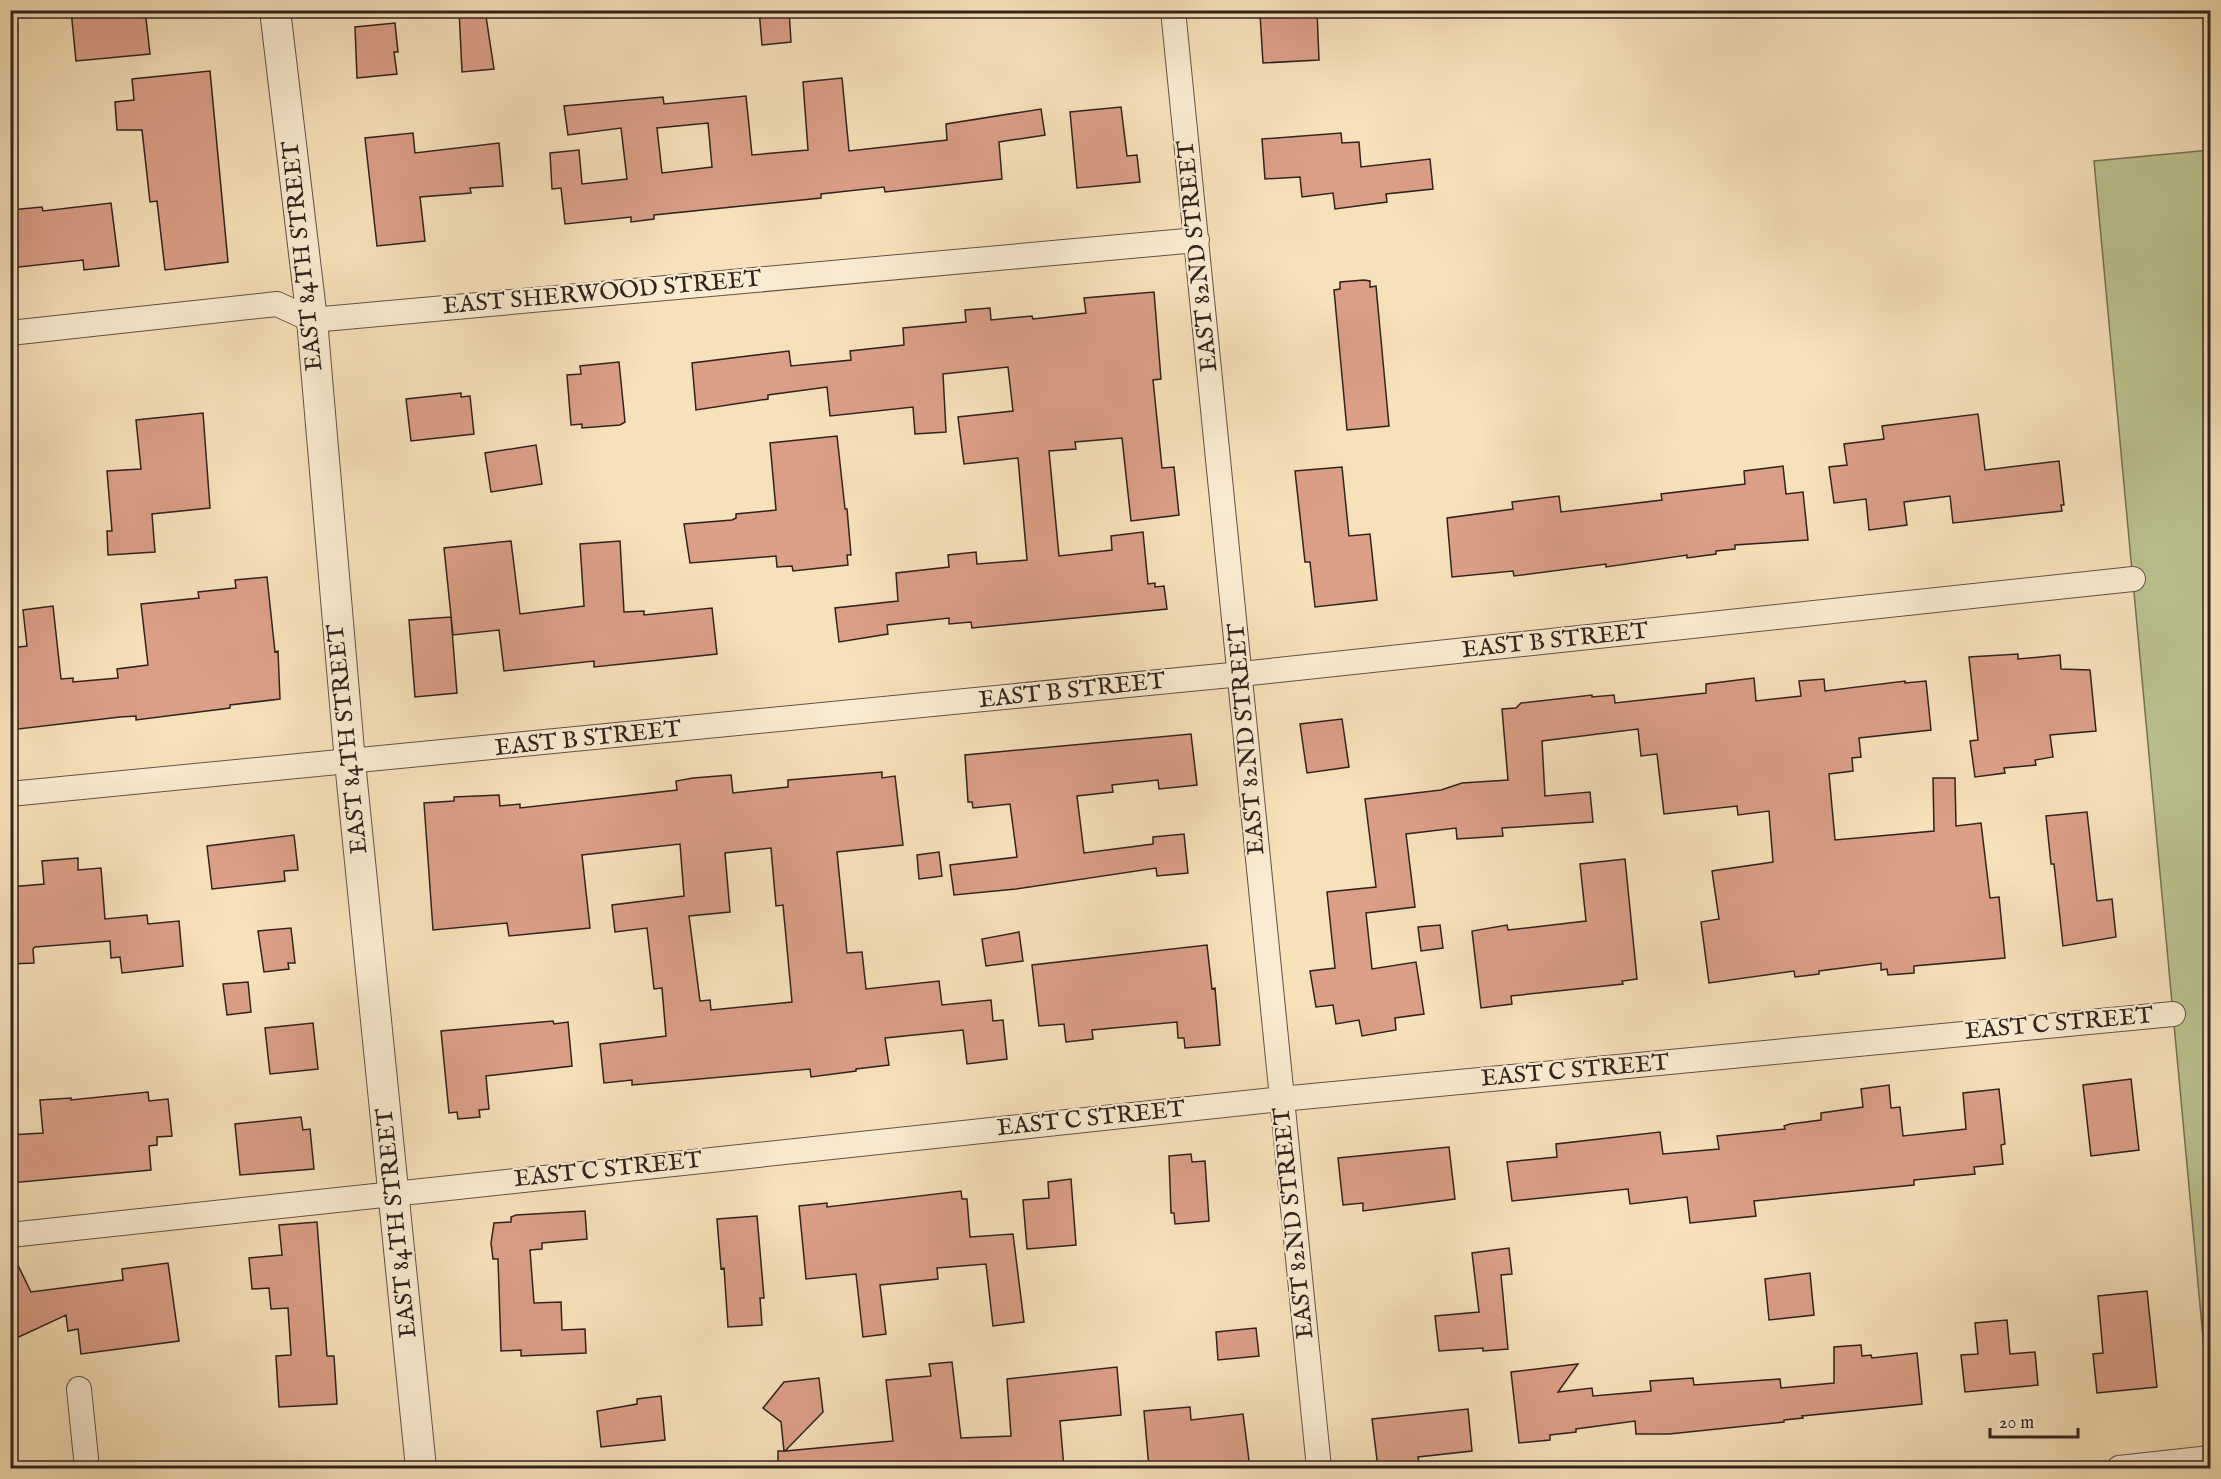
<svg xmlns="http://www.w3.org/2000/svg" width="2221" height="1479" font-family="'IM FELL English',serif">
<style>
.green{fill:#bcc390;stroke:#767357;stroke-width:1.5}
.building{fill:#db9f86;stroke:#30231e;stroke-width:1.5;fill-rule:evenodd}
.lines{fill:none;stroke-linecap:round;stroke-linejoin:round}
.minor-casing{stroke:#625245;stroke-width:26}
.tertiary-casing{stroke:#625245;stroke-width:32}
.minor{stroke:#faecd2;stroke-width:24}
.tertiary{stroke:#faecd2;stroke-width:30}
.labels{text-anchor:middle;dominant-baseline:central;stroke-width:4.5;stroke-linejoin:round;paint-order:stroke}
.street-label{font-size:24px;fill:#30231e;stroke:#faecd2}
</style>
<rect width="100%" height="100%" fill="#f7e1b9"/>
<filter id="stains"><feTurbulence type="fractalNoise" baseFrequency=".00333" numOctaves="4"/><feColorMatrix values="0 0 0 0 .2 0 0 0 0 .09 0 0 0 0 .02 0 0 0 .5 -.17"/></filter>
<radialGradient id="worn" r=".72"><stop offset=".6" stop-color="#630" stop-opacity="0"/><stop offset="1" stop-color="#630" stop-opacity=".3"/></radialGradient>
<path class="green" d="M2210,150V1413L2094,161Z"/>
<path class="building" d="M71,10H145L150,54L76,61Z
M459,10H485L494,69L462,72Z
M759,10H789L791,42L762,45Z
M1317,11L1319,60L1263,63L1260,14Z
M395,23L398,52H394L397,74L357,78L355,27Z
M210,71L228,262L165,270L157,201L150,202L142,130H117L115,102L134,100L132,79Z
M842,78L849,151L947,140L946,124L1041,109L1045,135L999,142L1002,179L885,192L884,187L821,194V198L654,215V219L631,222V217L565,224L561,188L552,189L550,153L579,150L582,184L627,179L621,128L568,135L564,106L663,97L664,104L746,96L752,155L808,150L803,82ZM708,123L712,167L662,173L657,128Z
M1121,107L1127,156L1137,155L1140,182L1077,188L1070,112Z
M413,133L415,153L499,143L503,186L470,188L471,193L420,197L425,241L377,246L365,138Z
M1341,133L1342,143L1359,142L1361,167L1430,159L1433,189L1386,194L1387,202L1335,209L1333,193L1302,197L1300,177L1265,179L1262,139Z
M111,203L119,266L84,270L83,260L10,268V210L42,207L43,211Z
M1364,280L1370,281V287L1376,286L1389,426L1347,430L1334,290L1340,289V282Z
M1154,292L1161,379L1153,380L1162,468L1174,467L1179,515L1131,521L1122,438L1075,442L1076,449L1049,451L1059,556L1112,550L1111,536L1143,532L1148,584L1155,583V587L1164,586L1167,609L972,628L971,622L949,624V618L887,625L888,634L839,642L835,608L898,601L896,573L949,567L948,555L976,552L977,564L1027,560L1018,458L964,464L958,417L1013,411L1008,367L943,374L946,432L915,434L913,407L830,416L827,387L768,395V399L696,410L692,363L789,351L791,366L851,360L850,351L904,345L903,328L966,322L965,310L990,308L991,320L1032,316L1033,319L1086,313L1084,298Z
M619,362L625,422L620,425L582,428V424L571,425L567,375L581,374L580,366Z
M461,393V397L470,396L474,434L411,441L406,399Z
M203,413L210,508L152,514L155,552L108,555L107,531H112L107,471L141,469L136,420Z
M1978,414L1985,470L2059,461L2064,505H2061L2062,511L1953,523L1950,496L1904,502L1907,525L1869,530L1866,499L1834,503L1829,467L1847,465L1844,444L1884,439L1882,426Z
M837,436L845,509H847L851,555H847L848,565L793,571L792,566L777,567L776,556L690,563L684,524L732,520L736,518V514L776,510L770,443Z
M536,445L542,484L491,492L485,453Z
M1783,466L1786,494L1803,492L1808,540L1735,545V549L1716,551V554L1687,558V555L1606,567V564L1514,576L1513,571L1452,577L1447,518L1513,509L1512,502L1559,496L1561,512L1662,500L1661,494L1745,484L1744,471Z
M1342,467L1349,536L1370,534L1377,600L1315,607L1310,562H1305L1295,471Z
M511,541L520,614L584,606L580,544L620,541L624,612L644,611V615L712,608L717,654L594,667V661L504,671L499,630L453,635L444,548Z
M267,577L275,652L278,651L280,699L230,705V708L136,720V716L120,717L10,730V648L27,646L23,610L53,606L61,679L73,678V682L118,678L117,669L148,665L141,604L199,598L198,592L236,588L235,580Z
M451,617L457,693L415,697L409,620Z
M2018,654V659L2060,655L2061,669L2090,670L2096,731L2050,735L2053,757L2035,760L2036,765L2004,768L2005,773L1975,777L1970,741L1978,740L1969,657Z
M1754,678L1756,701L1801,696L1799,681L1824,679L1825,691L1905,681V683L1926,681L1931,730L1859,738L1861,757L1852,758L1853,771L1829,774L1835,840L1934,831L1933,778H1955L1956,826L1981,823L1990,898L1999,897L2005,958L1914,966V973L1888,975L1887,969L1881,970V963L1819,971V974L1795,977L1794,971L1709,983L1701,922L1719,919L1712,871L1773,862L1769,811L1738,815L1737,806L1664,814L1657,754L1641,756L1638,729L1542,741L1545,796L1590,792L1593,822L1502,828L1503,836L1457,839L1456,828L1406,834L1415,907L1366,913L1372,969L1416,962L1424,1014L1395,1018L1396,1030L1362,1036L1359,1020L1336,1024L1333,1005L1316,1007L1310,971L1335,968L1327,892L1376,887L1365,799L1441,790L1462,783L1508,780L1502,709L1516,708L1521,703L1592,695V697L1614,695L1615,703L1706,693V684Z
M1342,719L1349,767L1307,773L1300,724Z
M1191,734L1197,785L1159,789L1158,780L1112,785L1113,792L1077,796L1084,853L1153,844V837L1184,834L1188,873L1157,876L1156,868L1016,889L954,895L950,865L1017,857L1010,804L973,808L972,802H968L965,755Z
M882,772V778L895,776L903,845L837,852L847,953L862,952L866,989L939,981L942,1005L991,1000L993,1021L1003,1020L1007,1059L967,1064L963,1030L885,1038L889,1065L856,1069V1071L811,1077L810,1069L632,1085V1080L604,1083L600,1044L666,1036L662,988L654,989L647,928L615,932L612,905L684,896L680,844L582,855L590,928L509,936L507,923L433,930L424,803L454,801V797L499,795L500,806L520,804V808L677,790L676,781L693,778L731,775L733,793L788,787V780ZM771,848L776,906L783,905L792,1002L711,1010L710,1000L700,1001L689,916L730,912L725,853Z
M2087,812L2097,901L2112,899L2116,937L2063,946L2054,864H2051L2046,816Z
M294,835L298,870L284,871L285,881L212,889L207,846Z
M939,852L942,876L919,879L917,855Z
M78,858V870L101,868L105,919L147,915L148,924L179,921L183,966L122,973L120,957L111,958L110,941L35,947L33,949L34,963L10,964V887L44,884L42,861Z
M1625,859L1637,979L1622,981L1623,984L1511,996L1512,1004L1481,1008L1472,931L1507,925L1508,930L1586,921L1580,864Z
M1440,925L1443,948L1421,951L1418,927Z
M291,928L295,963H288L289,969L264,972L258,931Z
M1019,932L1023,961L986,966L982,939Z
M1207,945L1212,989L1215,988L1220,1045L1185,1048L1184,1038H1178L1177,1022L1092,1030L1093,1039L1066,1042L1064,1024L1039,1026L1032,965Z
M248,982L251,1012L227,1015L223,984Z
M553,1021L554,1024L568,1022L572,1066L486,1076L489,1109L479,1110L480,1117L458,1119L457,1112L449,1113L441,1031Z
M313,1023L318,1069L270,1074L265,1028Z
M2131,1079L2139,1150L2091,1156L2083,1085Z
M1889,1085L1891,1108L1900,1107L1903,1136L1966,1129L1963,1093L1999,1089L2005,1144L2001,1145L2003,1164L1974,1167L1975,1174L1914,1180V1185L1754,1201L1756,1216L1690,1223L1687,1197L1630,1204L1628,1189L1512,1201L1507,1162L1557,1157L1556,1144L1660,1132L1663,1154L1719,1149L1717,1136L1785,1129L1784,1126L1790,1124L1821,1120V1113L1863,1107L1861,1089Z
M148,1092L149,1101L168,1099L172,1136L157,1137V1145L149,1146L151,1170L10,1183V1135L43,1133L40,1100L71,1098V1100Z
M301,1117L303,1130L310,1129L314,1169L240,1175L235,1124Z
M1449,1147L1455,1199L1363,1211V1203L1343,1205L1338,1158Z
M1191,1154L1192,1162L1205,1161L1209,1221L1175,1224L1174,1213H1171L1169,1156Z
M1071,1179L1076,1245L1027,1249L1023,1200L1049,1198L1048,1182Z
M961,1191L962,1199H967L970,1237L1013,1234L1024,1322L993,1326L986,1264L937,1268L938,1279L880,1285L886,1334L863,1337L856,1274L806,1279L799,1206L827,1203V1207Z
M585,1211L587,1239L542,1243V1249L530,1250L534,1303L561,1302L562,1330L585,1329L586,1353L521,1356V1350L501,1351L498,1259H493L491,1243L494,1223L511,1222V1217L516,1215Z
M757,1216L764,1298H760L762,1325L728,1327L724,1268L721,1269L717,1219Z
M317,1222L327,1356H334L337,1404L279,1407L276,1356L291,1355L288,1308L271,1309L269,1288L252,1289L249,1258L282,1255L279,1225Z
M1509,1248L1512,1274L1501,1275L1508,1349L1483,1351V1348L1439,1351L1435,1316L1479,1312L1472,1253Z
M10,1249L31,1292L123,1280L122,1269L168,1263L179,1341L81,1354L78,1329L68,1331L66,1315L10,1341Z
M1810,1273L1814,1315L1769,1320L1765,1279Z
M2147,1291L2157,1387L2097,1393L2093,1354L2103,1353L2098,1296Z
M2007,1320L2010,1354L2035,1352L2038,1385L1965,1392L1961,1355L1978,1354L1975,1323Z
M1256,1328L1259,1356L1218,1360L1216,1332Z
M1861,1345L1862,1356L1871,1355L1872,1358L1917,1353L1922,1404L1802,1416L1803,1418L1784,1420V1422L1669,1434H1636L1635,1421L1576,1429V1432L1550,1435V1440L1519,1443L1511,1372L1578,1364L1558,1392L1592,1388L1593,1396L1651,1391L1650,1381L1693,1378L1694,1385L1780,1379L1781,1388L1834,1383V1347Z
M952,1362L961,1438L1011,1436L1007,1379L1117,1367L1121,1415L1060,1421L1064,1468H778V1451H784L781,1422L763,1408L784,1382L819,1378L823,1412L785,1451L893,1441L886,1380L931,1376L929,1364Z
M661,1396L665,1440L601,1447L597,1411L637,1404V1399Z
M1190,1407L1191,1420L1243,1414L1250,1468H1149L1144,1411Z
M1468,1409L1472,1451L1418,1457L1420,1468H1378L1372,1419Z"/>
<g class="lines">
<g class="minor-casing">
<path id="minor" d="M1173,10L1319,1468
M10,333L277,304L312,320L1197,240
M10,794L1241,674L2133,579
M10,1235L1281,1099L2173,1014
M79,1389L87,1468
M2119,1468L2210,1458"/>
</g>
<g class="tertiary-casing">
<path id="tertiary" d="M275,10L312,320L350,762L421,1468"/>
</g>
<use href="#minor" class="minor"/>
<use href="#tertiary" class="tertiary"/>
</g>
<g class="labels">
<g class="street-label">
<text transform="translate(303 256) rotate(-96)">EAST 84TH STREET</text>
<text transform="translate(1198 256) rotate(-96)">EAST 82ND STREET</text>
<text transform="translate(602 293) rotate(-5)">EAST SHERWOOD STREET</text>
<text transform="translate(1555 641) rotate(-6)">EAST B STREET</text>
<text transform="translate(1072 691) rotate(-6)">EAST B STREET</text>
<text transform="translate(348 739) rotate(-96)">EAST 84TH STREET</text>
<text transform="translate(588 739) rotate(-6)">EAST B STREET</text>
<text transform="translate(1247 739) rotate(-95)">EAST 82ND STREET</text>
<text transform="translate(2059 1024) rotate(-5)">EAST C STREET</text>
<text transform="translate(1575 1071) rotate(-5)">EAST C STREET</text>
<text transform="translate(1091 1119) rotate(-6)">EAST C STREET</text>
<text transform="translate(608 1170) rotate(-6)">EAST C STREET</text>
<text transform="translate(397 1223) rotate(-96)">EAST 84TH STREET</text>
<text transform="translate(1294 1223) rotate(-96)">EAST 82ND STREET</text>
</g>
</g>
<rect width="2221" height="1479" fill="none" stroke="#f7e1b9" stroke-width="36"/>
<rect x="12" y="12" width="2197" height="1455" fill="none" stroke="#30231e" stroke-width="3"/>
<rect x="18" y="18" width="2185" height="1443" fill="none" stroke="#30231e" stroke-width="1.5"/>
<path d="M1990 1428v9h88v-9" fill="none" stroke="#30231e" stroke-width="3"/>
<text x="1999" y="1428" font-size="18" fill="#30231e" stroke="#faecd2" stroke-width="4.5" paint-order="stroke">20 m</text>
<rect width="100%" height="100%" filter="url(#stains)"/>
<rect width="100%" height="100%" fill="url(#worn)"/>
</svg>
